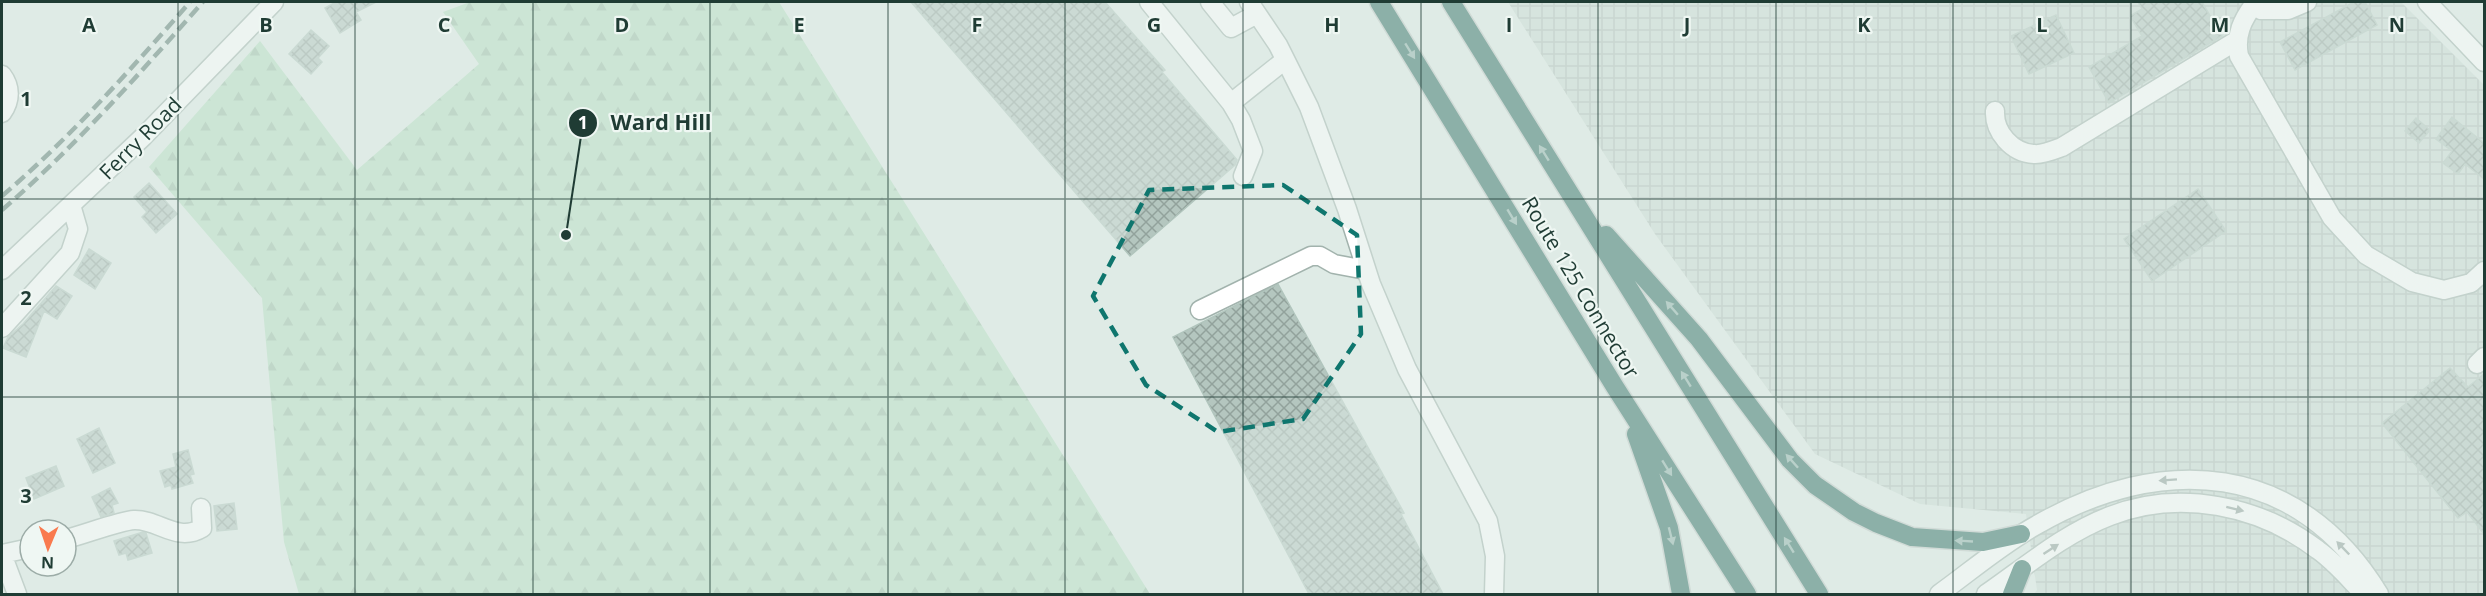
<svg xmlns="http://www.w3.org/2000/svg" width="2486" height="596" font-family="'Open Sans',sans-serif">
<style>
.industrial{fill:url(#industrial-grid)}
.forest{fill:url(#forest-firs)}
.building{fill:url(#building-cross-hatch);stroke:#b1c5bd;stroke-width:1.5}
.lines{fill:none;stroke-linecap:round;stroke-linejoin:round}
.minor-casing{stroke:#a2b3ad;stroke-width:21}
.highway-casing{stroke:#c0c8c6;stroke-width:21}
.minor{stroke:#fff;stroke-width:18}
.highway{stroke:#29695d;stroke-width:18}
.rail{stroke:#597870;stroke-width:4.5;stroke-dasharray:12 6;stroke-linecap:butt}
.oneway{fill:#8cb0a8}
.oneway2{fill:#8f9e9a}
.marked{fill:none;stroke:#0f766e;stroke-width:4.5;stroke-dasharray:12 8;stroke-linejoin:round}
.grid{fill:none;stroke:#1f3c34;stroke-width:1.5;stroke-opacity:0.55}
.labels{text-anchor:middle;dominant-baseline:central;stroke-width:4.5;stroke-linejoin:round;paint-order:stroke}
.street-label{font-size:21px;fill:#1f3c34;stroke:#eff7f3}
.grid-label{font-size:20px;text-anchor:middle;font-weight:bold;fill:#1f3c34;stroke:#eff7f3;stroke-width:4.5;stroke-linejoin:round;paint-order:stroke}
.leader{fill:none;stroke:#1f3c34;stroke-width:2}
.callout-dot{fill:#1f3c34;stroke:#eff7f3;stroke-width:2}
.mark-label{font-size:18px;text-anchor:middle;font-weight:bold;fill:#fff}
.callout-label{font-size:22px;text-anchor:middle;font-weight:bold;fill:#1f3c34;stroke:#eff7f3;stroke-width:4.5;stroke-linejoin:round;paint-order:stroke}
</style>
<defs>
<pattern id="industrial-grid" width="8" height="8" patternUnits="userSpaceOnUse" patternTransform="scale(1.5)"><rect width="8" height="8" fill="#cddbd5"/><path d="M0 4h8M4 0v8" fill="none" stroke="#b0bdb7"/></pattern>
<pattern id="forest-firs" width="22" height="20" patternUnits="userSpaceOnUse" patternTransform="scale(1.5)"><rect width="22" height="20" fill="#b6dec1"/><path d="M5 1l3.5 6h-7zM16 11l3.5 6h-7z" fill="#9cbfa6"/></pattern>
<pattern id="building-cross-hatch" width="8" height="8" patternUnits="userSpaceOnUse" patternTransform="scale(1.5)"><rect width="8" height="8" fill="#b4c6bf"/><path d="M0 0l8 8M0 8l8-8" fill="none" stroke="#92a29c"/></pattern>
</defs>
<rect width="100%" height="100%" fill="#dfebe6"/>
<path class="industrial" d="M1508,2H2401L2484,85V594H2034L2037,590L2026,514L1920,504L1815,454L1655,234Z"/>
<path class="forest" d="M470,2H779L1150,594H299L284,542L262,298L149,167L260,41L357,170L479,64L443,12Z"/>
<path class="building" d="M336,2H376L356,12L361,20L340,33L325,8Z
M911,2H1105L1165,70L1162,72L1237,160L1235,165L1130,256Z
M2138,2H2202L2222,36L2109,103L2089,67L2142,36L2130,16L2142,9Z
M2354,2H2365L2377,25L2295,70L2280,42Z
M2056,15L2074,53L2029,74L2011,36Z
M311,30L329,46L318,58L322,62L311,74L289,54Z
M2452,117L2484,143V179L2465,164L2458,174L2443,163L2452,151L2436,139Z
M2416,118L2430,130L2419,143L2405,131Z
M149,183L177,214L156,233L142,217L147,212L134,197Z
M2198,189L2226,231L2152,281L2124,239Z
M89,249L111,263L95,289L74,275Z
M1278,284L1404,513L1401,514L1443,594H1309L1173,337Z
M56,286L72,296L57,319L44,311L26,357L3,348L8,337L23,324Z
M2450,368L2468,387L2484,374V534L2467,512L2458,518L2382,423Z
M99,428L115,463L93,473L77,439Z
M188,450L194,474L190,475L193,483L172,489L171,485L165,487L160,471L176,467L173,454Z
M56,466L64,486L34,499L26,478Z
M110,488L118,503L112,505L114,513L101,517L92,497Z
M234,503L237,529L217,531L214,506Z
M143,532L146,533L152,553L128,560L126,553L119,555L114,541Z"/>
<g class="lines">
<g class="minor-casing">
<path id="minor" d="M1149,2L1231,103L1285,60
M1210,2L1231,28L1257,14
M1249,2L1278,45L1309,107L1347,209L1371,284L1407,369L1488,521L1495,556L1494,594
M2254,2L2261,10H2288L2307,2
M2427,2L2484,62
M2255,3C2242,20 2235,35 2239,56L2332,218L2366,255L2412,282L2444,290L2471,283L2484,271
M2,75C11,87 11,100 2,113
M1231,103L1241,120L1253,151L1243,176
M1995,111C1994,132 2012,153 2034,154C2042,155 2054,150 2062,147L2236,41
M2,270L143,137L274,2
M1200,310L1311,256H1320L1334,264L1366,270
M2,328L70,253L78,229L71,205
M2477,364L2484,357
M66,539C83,535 119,521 134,520C158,519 177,543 202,528L201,508
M2,554L17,594
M2,554L30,548
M1939,594C1971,571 2001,545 2035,526C2162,452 2298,461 2379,594
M1986,594C2025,567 2065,533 2110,516C2179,489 2259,505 2318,550C2335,562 2349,579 2364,594"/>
</g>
<g class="highway-casing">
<path id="highway" d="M1379,2L1615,387L1747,594
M1451,2L1819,594
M1606,235L1699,339L1790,460L1815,485L1854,512L1876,523L1912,537L1983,542L2021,534
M1636,434L1669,528L1681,594
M2012,594L2022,569"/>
</g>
<use href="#minor" class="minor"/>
<use href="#highway" class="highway"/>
<path class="rail" d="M2,196C70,138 131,69 190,2
M2,210C75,147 139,74 203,2"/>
</g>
<defs><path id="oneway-solid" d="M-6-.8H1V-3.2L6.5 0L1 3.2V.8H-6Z" transform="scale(1.5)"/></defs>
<g class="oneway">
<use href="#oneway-solid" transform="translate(1410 51) rotate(58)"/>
<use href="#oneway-solid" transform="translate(1544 153) rotate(-122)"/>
<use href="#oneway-solid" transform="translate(1512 217) rotate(59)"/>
<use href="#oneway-solid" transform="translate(1672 308) rotate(-131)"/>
<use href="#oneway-solid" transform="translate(1686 379) rotate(-122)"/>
<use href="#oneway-solid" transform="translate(1792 461) rotate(-132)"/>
<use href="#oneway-solid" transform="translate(1667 468) rotate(58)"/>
<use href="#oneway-solid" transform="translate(1671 536) rotate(76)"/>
<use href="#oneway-solid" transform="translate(1964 541) rotate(-177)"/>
<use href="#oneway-solid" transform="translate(1789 545) rotate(-122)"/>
</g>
<g class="oneway2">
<use href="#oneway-solid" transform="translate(2168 480) rotate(176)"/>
<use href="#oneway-solid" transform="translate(2235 509) rotate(14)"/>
<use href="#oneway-solid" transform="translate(2343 548) rotate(-134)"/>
<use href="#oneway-solid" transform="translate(2051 549) rotate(-33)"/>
</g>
<path d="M0 0H2486V596H0ZM1283,185L1357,235L1361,334L1303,419L1218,432L1146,385L1093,296L1149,190Z" fill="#dfebe6" fill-opacity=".55" fill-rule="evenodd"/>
<path class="marked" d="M1283,185L1357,235L1361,334L1303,419L1218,432L1146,385L1093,296L1149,190Z"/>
<path class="grid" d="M178,2V594M355,2V594M533,2V594M710,2V594M888,2V594M1065,2V594M1243,2V594M1421,2V594M1598,2V594M1776,2V594M1953,2V594M2131,2V594M2308,2V594M2,199H2484M2,397H2484"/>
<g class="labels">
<g class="street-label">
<text transform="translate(140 138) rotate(-45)">Ferry Road</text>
<text transform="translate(1581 287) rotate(59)">Route 125 Connector</text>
</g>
</g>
<g class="grid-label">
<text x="89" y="32">A</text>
<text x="266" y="32">B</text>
<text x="444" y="32">C</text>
<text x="622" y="32">D</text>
<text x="799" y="32">E</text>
<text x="977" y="32">F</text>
<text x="1154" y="32">G</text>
<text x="1332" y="32">H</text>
<text x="1509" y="32">I</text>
<text x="1687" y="32">J</text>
<text x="1864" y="32">K</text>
<text x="2042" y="32">L</text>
<text x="2220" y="32">M</text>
<text x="2397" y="32">N</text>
<text x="26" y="106">1</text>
<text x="26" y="305">2</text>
<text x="26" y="503">3</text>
</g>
<path class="leader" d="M566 235L583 123"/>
<g class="callout-dot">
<circle cx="566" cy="235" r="6"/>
<circle cx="583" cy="123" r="15"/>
</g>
<g class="mark-label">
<text x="583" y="129">1</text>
</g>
<g class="callout-label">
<text x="661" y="130">Ward Hill</text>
</g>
<rect width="2486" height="596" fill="none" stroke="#1f3c34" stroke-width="6"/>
<g transform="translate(48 548) rotate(182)"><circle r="28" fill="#eff7f3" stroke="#9caca7" stroke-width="1.5"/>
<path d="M0-4.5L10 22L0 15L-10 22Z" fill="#f97a4e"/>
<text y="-9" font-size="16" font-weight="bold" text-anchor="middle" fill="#1f3c34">N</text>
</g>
</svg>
